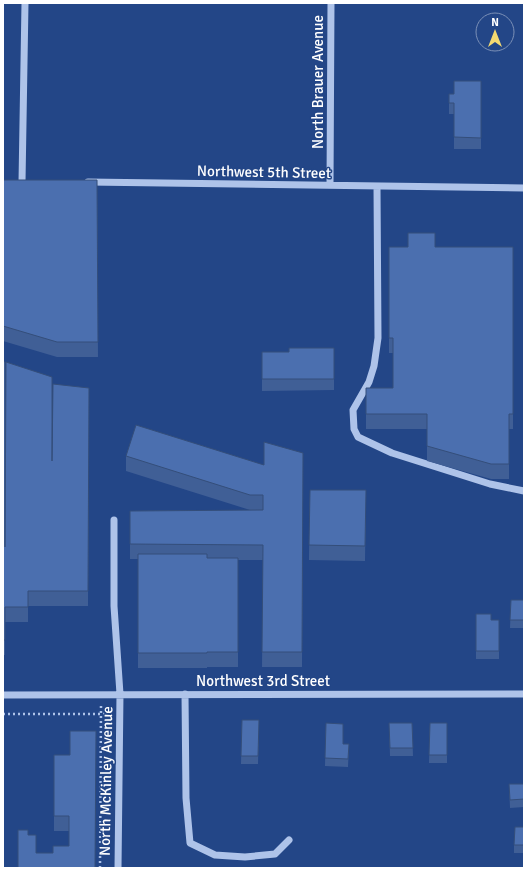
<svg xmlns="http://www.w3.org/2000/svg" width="527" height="871" font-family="Signika,sans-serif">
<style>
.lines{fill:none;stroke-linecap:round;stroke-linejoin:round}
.path{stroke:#aec3e9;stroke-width:2.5;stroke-dasharray:2 3;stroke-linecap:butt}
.minor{stroke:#aec3e9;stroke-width:7}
.wall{fill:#405f96}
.building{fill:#4b6faf;stroke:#344e7a}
.labels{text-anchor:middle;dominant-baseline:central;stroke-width:3;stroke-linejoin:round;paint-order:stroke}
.street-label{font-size:15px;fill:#fff;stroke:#234687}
</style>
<rect width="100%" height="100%" fill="#234687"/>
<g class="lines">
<path class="path" d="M3,714H110
M100,868L101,705"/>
<path class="minor" d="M22,182L25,3
M88,182L524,188
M330,185L331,3
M377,186L378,338L374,366L369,382L353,410L354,429L358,437L392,453L490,484L524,491
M114,520V606L120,694L118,868
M185,694L186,798L190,843L215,855L245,857L275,854L289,840
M3,695L524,694"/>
</g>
<path class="wall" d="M481,81V149H454V114H449V94H454Z
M3,180H97L98,357H57L3,341Z
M389,247H513V429H509V479H491L427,461V429H366V388H393V353H389Z
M334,348V390L262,391V352H289Z
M3,361L5,547L52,456L89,388L88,606H28V622H5V655H3Z
M303,453L302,667H262L263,560H238V667H207V668H138V559H130V511L263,510H250L126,471V456L264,465Z
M310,490H366L365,561L309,560Z
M511,600H524V628H510Z
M476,614L491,620H499V659H476Z
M242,720H259L258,764H241Z
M326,723L343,744H349L348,767L325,766Z
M389,723H412L413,756H390Z
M430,723H447V763H429Z
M54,755L96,868H18L28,835L36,853H53L69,846V831H54Z
M509,784H524V807L510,808Z
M524,827V853H514V845Z"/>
<path class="building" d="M454,81H481V138L454,137V103H449V94H454Z
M3,180H97L98,342H57L3,326Z
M408,233H435V247H513V414H509V464H491L427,446V414H366V388H393V338H389V247H408Z
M289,348H334V379H262V352H289Z
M3,361L5,362V547L6,362L52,377V461L53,384L89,388L88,591H28V607H5V640H3Z
M136,425L264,465V442L303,453L302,652H262L263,545L130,544V511L263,510V495H250L126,456Z
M310,490H366L365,546L309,545Z
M138,554H207V558H238V652H207V653H138Z
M511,600H524V620H510Z
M476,614H491V620H499V651H476Z
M242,720H259L258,756H241Z
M326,723L343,724V744H349L348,759L325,758Z
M389,723H412L413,748H390Z
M430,723H447V755H429Z
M70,731H96L95,868H18V830H28V835H36V853H53V846H69V816H54V755H70Z
M509,784H524V799L510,800Z
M515,827H524V845H514Z"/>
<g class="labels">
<g class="street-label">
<text transform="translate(318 82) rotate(-90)">North Brauer Avenue</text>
<text transform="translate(264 172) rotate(1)">Northwest 5th Street</text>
<text x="263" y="681">Northwest 3rd Street</text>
<text transform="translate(106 781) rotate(-89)">North McKinley Avenue</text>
</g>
</g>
<rect width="527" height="871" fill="none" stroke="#ffffff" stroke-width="8"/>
<g transform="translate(495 32)"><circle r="19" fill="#234687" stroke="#7b90b7"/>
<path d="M0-3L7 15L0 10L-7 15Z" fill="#f4da71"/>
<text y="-6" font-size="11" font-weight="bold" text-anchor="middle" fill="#ffffff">N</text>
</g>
</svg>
